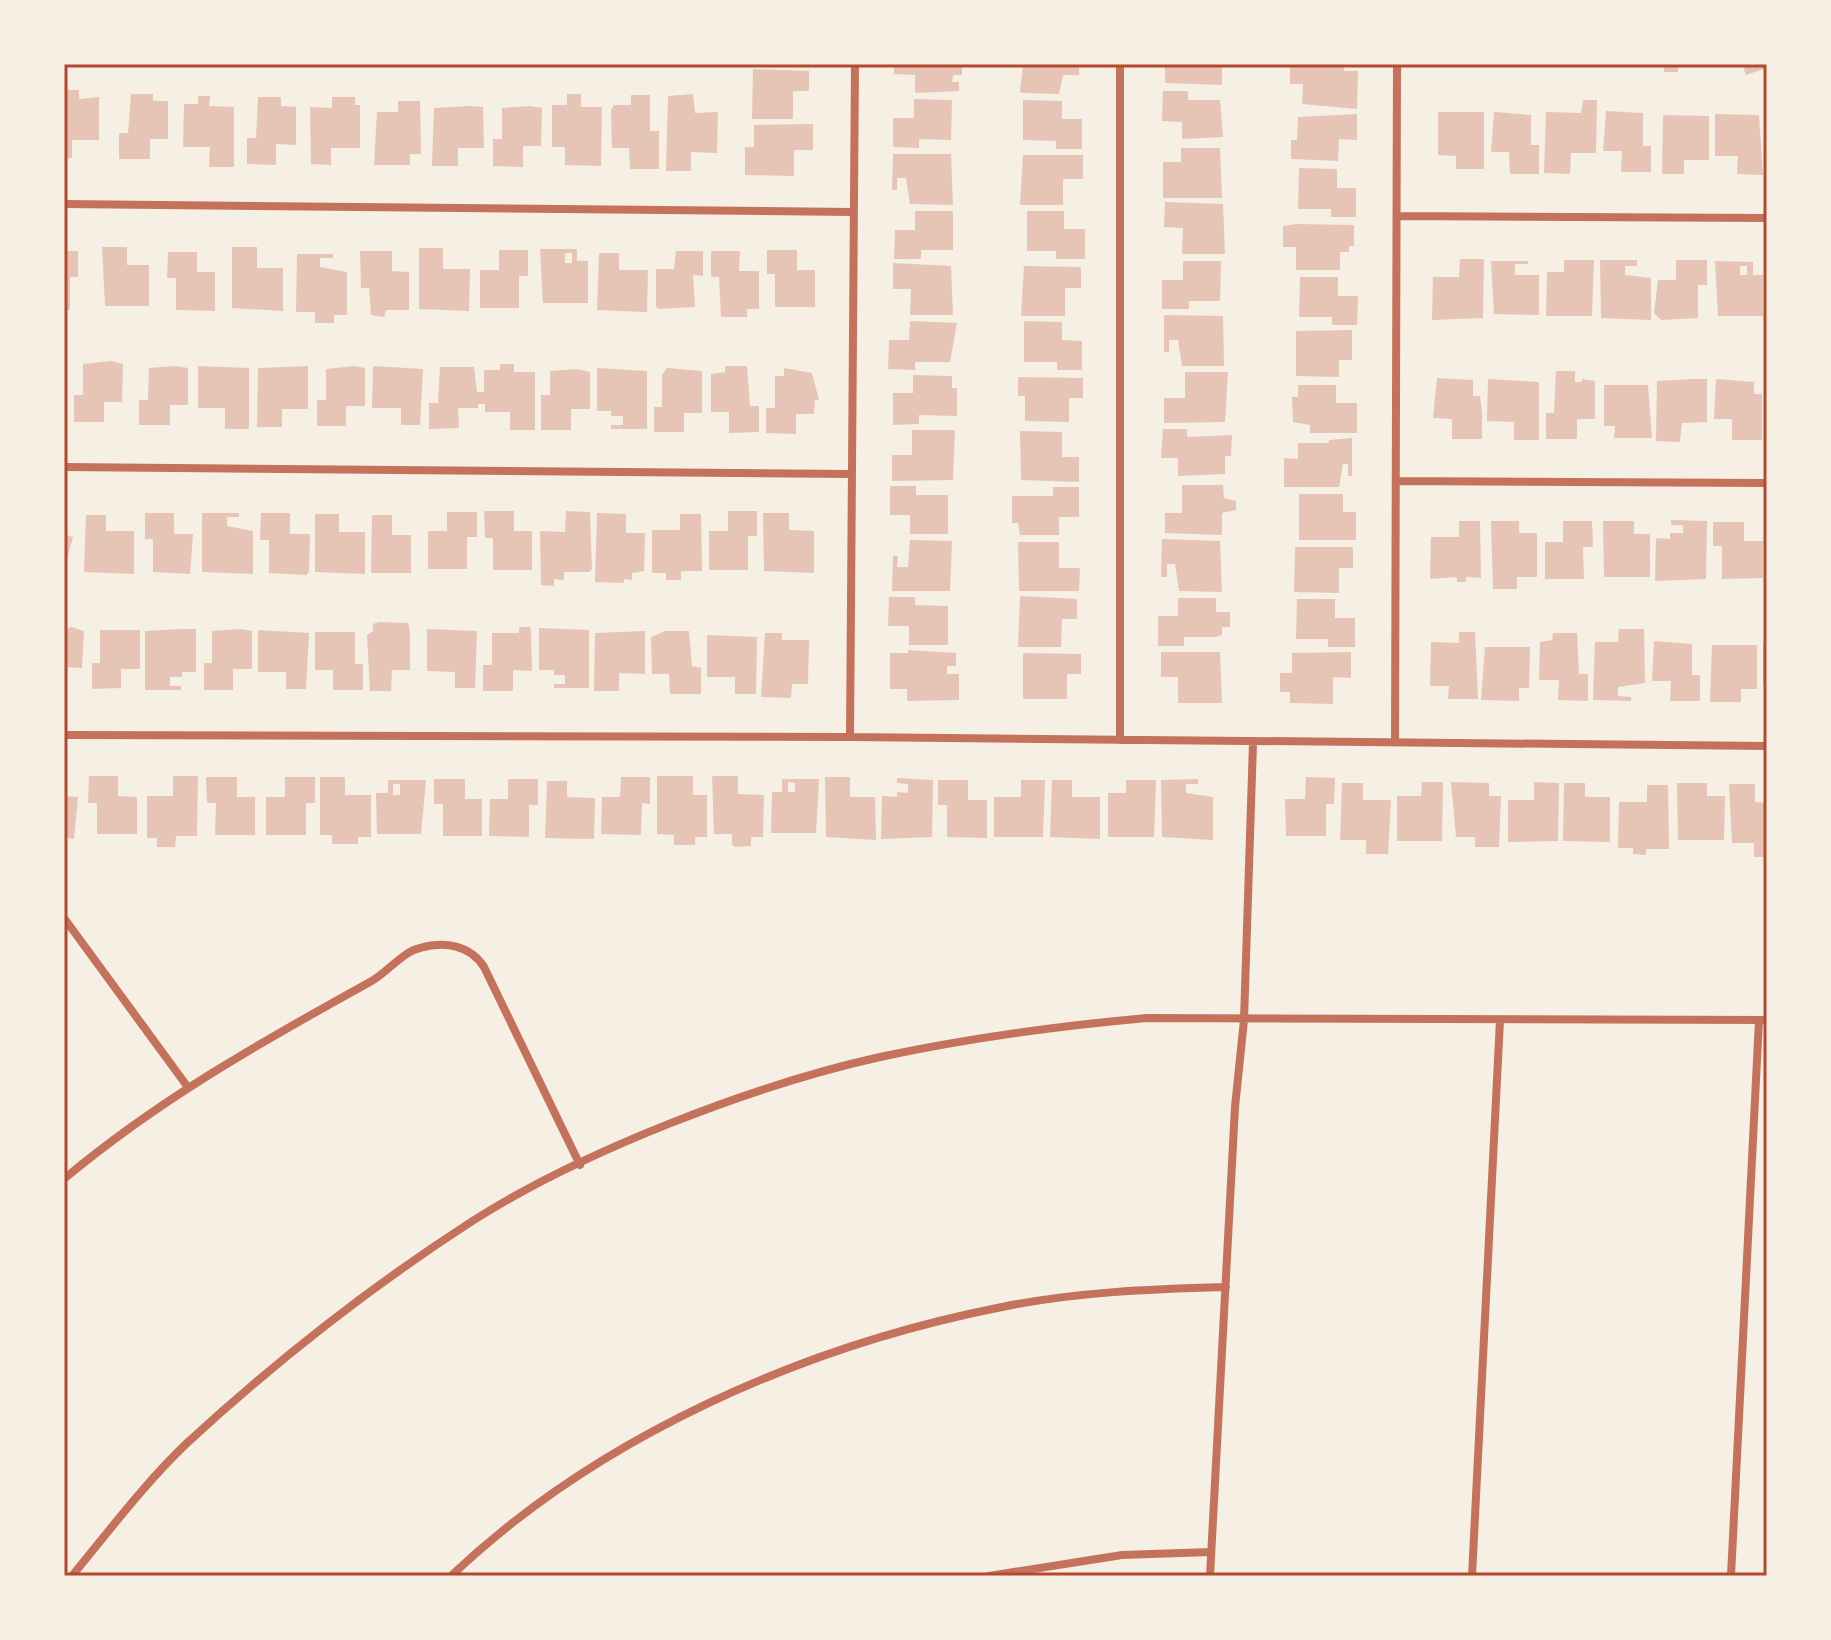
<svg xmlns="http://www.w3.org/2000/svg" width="1831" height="1640" font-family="Manrope,sans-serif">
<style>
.building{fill:#e6c5b7;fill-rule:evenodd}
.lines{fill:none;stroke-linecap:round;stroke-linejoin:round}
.minor{stroke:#c5725c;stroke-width:8}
.neatline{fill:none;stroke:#b5482f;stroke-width:3}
</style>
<rect width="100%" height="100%" fill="#f6efe4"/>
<path class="building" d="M894,64H962V75H953L952,82H959V91L915,93V75L894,74Z
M1023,64H1079V75H1063L1059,94L1023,93L1020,92Z
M1165,64H1222V85L1165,83Z
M1290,64H1344V71H1358L1357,109L1302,104L1303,84H1290Z
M1664,64H1678V72H1664Z
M1742,64H1767V68L1746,75Z
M753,69L809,71V91H793V119H752Z
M66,90H79V99L99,97V140H72V158H64Z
M1163,91H1188V100H1220L1223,137L1182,139V122L1162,121Z
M131,94H153V101H168V139H150V159H119V133H128Z
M567,94H581V107H602L601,166L565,165V147H552V105H567Z
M693,94L695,113L718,112L717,153L691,152V171H666L668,96Z
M631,95H650V131H659V169H630L629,148H612L611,110L614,105H631Z
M198,96H210L209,106L234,107V167H209L210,147H183L184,104H198Z
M258,97H281V106L296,107V145L276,144V165L247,164V138H256Z
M332,97H355V105H360V148H331V165L311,164L310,107L332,108Z
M914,99L952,100L951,140L919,139V148L893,147V118H914Z
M1023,100L1062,101V119H1082V149H1056V141L1023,140Z
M1583,100H1597L1596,153H1571L1570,174L1544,173L1546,112L1581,113Z
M398,101H420L421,154H410V165H374L377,112H398Z
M470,106L483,107L484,148H458V166H432L434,108Z
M530,106L542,108L541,146H523V167L493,166V139H502V108Z
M1606,111L1643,113V146H1651V172H1621L1622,151H1603Z
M1438,112H1484V169H1456V156L1438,155Z
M1494,112L1531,115V145H1539V174H1510L1509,152H1491Z
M1357,114V140L1339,139L1338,161L1291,159V140H1297L1298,117Z
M1715,114L1759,115L1763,175L1737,174L1738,156H1715Z
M1663,115L1709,116V160H1684V174H1662Z
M813,124V150H794V176L745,175V147H754V125Z
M1181,148H1220L1222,198H1163V162H1181Z
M893,154H951L953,205L910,204L906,178H897V190H892Z
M1023,155H1083V179H1063V205H1020Z
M1299,168L1337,169V188H1356V217H1331V209H1298Z
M1165,202L1223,204L1225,254H1182L1183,228L1164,227Z
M915,211H953V250H921V259H894L895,230H915Z
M1027,211H1064V229H1085V259H1056V251H1027Z
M1296,224L1354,225V246H1349V252H1340V270H1296V247H1283V226Z
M102,247H127V265H149V306H105Z
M232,247H257V268H283V311L232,308Z
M419,248H443V269H470L469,311L419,309Z
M540,249H577V261H588V303H543ZM565,253H572V263H565Z
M499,250H528V276H519V308H480V270H499Z
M767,250H797V270H815V307H775V274H767Z
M64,251H78V277H70V310H64Z
M360,251H392V271L409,272V310H386L384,317L371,315L369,288H361Z
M676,251H703V276L693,275L695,307L659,309L656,307V269H674Z
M711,251H740L739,271H759V309H747V317H721L719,277H711Z
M168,252H197V272H215V311L176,310V278H167Z
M599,253H619V270H648L647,312L597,310Z
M297,254H333V258H320V267L347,272V315H334V323H315V312H296Z
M1460,259H1484L1483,318L1432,320L1433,277H1459Z
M1564,260H1594L1592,316H1546L1547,272H1564Z
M1600,260H1637V266H1625V275L1651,278V320L1601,318Z
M1676,260H1707V285H1698V318L1661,320L1654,313L1658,280H1676Z
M1183,261H1221L1220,301H1189V309H1162V280H1183Z
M1491,261H1528V264H1515V275H1539V315L1494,314Z
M1715,261L1753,262V275H1763V316H1718ZM1740,266H1747V275H1740Z
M893,263L951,266L953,315H910L911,289H893Z
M1024,266L1081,267V288H1065V316H1021Z
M1300,277H1338V296H1358L1357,325H1332V317H1299Z
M1164,315L1223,316L1224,366H1182L1178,340H1169V352H1164Z
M910,321L957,323L950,362H915V370L888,369L889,340H909Z
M1024,321L1062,322V340L1082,341V370H1057V362H1024Z
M1352,330V360H1339V377L1296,376V331Z
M111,361L123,364L122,402H104V422H74V395H83V364Z
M500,364H514V372H535V430H510V412H485V404H478V408H458L459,428L429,429V403H438L440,367H474L477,392H484V370H500Z
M176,366L188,368V405H170V425H139V400H148L149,368Z
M198,366L249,368V429H225V408H198Z
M308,366V409H282V427H257L258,368Z
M354,366L365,368V406H346V426H317V400H326V369Z
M373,366L423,369L420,425H401V408H372Z
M725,366H747L750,406H759V432L729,433V412H711V374L725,372Z
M597,368L647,371V429H611V425H623V416H611V411H597Z
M667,368L702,371V413H684V432H654V407H662V375Z
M784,368L812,373L819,400H815L814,414H796V434L766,433V408H775V376H784Z
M577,369L590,372V409H571V430H541V395H550V371Z
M1556,371H1575V382H1582V379L1595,381V419H1577V439H1546V413H1554Z
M1185,372H1228L1225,422L1164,423V398H1185Z
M913,375L952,376V388H957V416L919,415V424L893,425V393H913Z
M1018,377L1083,378V398H1069V422L1025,421V396H1018Z
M1437,378L1473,380V396H1480L1482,413V439H1452V419L1433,418Z
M1488,379L1539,382V440H1514V422L1487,421Z
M1692,379H1707V422L1682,423L1680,442L1656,441L1657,381Z
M1716,379L1754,382V394H1762V440H1732V419H1714Z
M1298,385H1336V403H1357V433H1310V425L1293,422L1292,397H1298Z
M1604,385H1648L1652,438H1614L1615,426H1604Z
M1163,429H1187V437L1232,435L1231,456H1225V474L1178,476V458H1161Z
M912,430H955L953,480L892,481V455H912Z
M1020,431L1062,432V457H1079V482L1021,480Z
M1352,438V476H1348V464H1343L1339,487H1284V458L1298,459V443H1329V440Z
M1182,485H1223L1224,498L1236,501V510L1222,513V535L1165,533V513H1182Z
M890,486H916V495H948V534H910V515H890Z
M1053,487H1079V517H1059V535H1020L1018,523H1012V496H1053Z
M1299,494H1343V512H1356V540H1299Z
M484,511H514V531H532V570H493V538H485Z
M566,511L590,512L592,569L589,572H564V580L554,579V586L541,585L540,531L565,532Z
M728,511H757V536H748V570H709V531H728Z
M447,512H477V537H467V569H428V531H447Z
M145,513H174V534H193L190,574L153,572V539H145Z
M202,513H239V517H227V526L253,531V574L202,572Z
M261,513H290V534H310L309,572L306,575L269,573V540H260Z
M597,513L626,514V533H645L644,571L632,573V580L624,579V583L595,582Z
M763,513H789V530L814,531V573L764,571Z
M315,514H339V532H365V574L315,572Z
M680,514H701L702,571H681V580H666V573H652V530H680Z
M86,515H106V531H134V574L84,572Z
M372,515H392V535H411V573H371Z
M1671,520L1707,521L1706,579L1655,581L1656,538L1670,539V533H1683V525H1671Z
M1459,521H1480L1481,578L1466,577V582H1457V577L1430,579L1431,537H1459Z
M1491,521H1519V533H1537V577H1517V589H1493Z
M1563,521H1592L1593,547H1583L1584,579H1545V542H1563Z
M1603,521H1634V534H1650V577H1604Z
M1713,522H1744V541H1763V578L1722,579V546H1713Z
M64,534L73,537L65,566H64Z
M1162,539L1220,541L1222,592L1179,591L1175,564H1167V577H1161Z
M910,540L952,541L950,591H892L893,556H898L897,567H908Z
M1018,542H1059V568H1080L1079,591H1019Z
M1295,547H1353V568H1339V593L1294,592Z
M1020,596L1077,599V619H1062L1061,647H1018Z
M889,597H915V605L948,606V645H909V626H888Z
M1178,598H1216V612H1230V627H1222V635L1216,637H1184V646H1158V616H1178Z
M1297,599H1335V618H1355V647H1328V639H1296Z
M379,622L408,623L410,632V670H392L391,691H370L367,635L373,631V624Z
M71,627L84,631L82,668L64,667V630Z
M519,627H530L531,633L532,671L513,670V691H483V665H492V633H519Z
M539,628L589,630V688H554V684H565V675H554V670H539Z
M181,629H196V672H182V677H170V686H181V690H145V631Z
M240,629L252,631V669H233V690H204V663H212V631Z
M427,629L477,631L475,688H455V672L427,671Z
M1619,629H1644L1645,683L1618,687V696L1631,697V701L1593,700L1595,642H1618Z
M100,630H140V669H121V688L92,689V663H100Z
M258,630L309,633L306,689H286V672H258Z
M645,631V674L619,673V691H594L595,633Z
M665,631H689L692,666L701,668V694H670L669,674H652L651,637Z
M315,632H355V664H363V690H333V670H315Z
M1459,632H1475L1478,699H1448L1449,686H1430L1431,642L1459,643Z
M765,633H782V640H809L808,684H792L791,698L761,697Z
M1553,633H1577L1579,674H1588V701L1558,700L1559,680H1539L1540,642L1552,640Z
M707,635L757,637L756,694H735V677H707Z
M1654,641L1692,644V675H1700V701H1670L1671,681H1652Z
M1763,643H1767V685H1763Z
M1712,645H1757V689H1741V702H1710Z
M1485,647H1530L1529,688H1519V701L1481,700Z
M908,650L956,653V666H947V674H959V700L907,701V689H890V653H908Z
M1161,652H1220L1222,703H1178V677H1161Z
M1351,652V678L1333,677V704L1290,703V692H1280V673H1292V653Z
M1023,653L1081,654V674H1067V699H1023Z
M89,776H118V796L137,797V834H97V803H88Z
M173,776H198L197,836H176L175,847H157V838H147V796H173Z
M657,776H693V795H707V837H695V845H674V835L657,834Z
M712,776H738V794L764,795L763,837H751V846L735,847L732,845V834H714Z
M206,777H237V797H255V835H215L216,803H207Z
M285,777H315V803H306V835H266V797H285Z
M320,777H345V795H371V837H358V844H332V835H320Z
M621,777H650V804L642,803L641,835L601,834L602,797H620Z
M825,777H850V797H875L876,840L826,837Z
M1306,777L1335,778L1334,804H1326V836H1286L1285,799H1305Z
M897,778L933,780L932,837L881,839L882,796L897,797V792L908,793V784L897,783Z
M434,779H465V799H482V836H443V804H434Z
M508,779H538V805H529V837L489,836L490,799H508Z
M782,779H819L816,833H771L772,792H782ZM788,782L795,783V792H788Z
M1198,779V784H1186V793L1213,797V840L1162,837L1161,780Z
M388,780H426L421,834H377L376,793H388ZM393,784H400V795H393Z
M938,780H968V800H987V838L947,837V805H938Z
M1021,780H1045L1043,837H994V797H1021Z
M1052,780H1072V797H1100V839L1050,837Z
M1126,780H1156L1154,837H1108V793H1126Z
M547,781H567V797L595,798L594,839L545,838Z
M1422,782H1443L1442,841H1397V796H1421Z
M1451,782L1489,783V796H1501L1499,847H1475V837H1456Z
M1534,782L1559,783L1558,841L1508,842V800H1534Z
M1342,783H1363V800H1391L1388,854H1366V840H1340Z
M1564,783H1585V797H1610V842L1563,841Z
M1677,783H1707V796H1725L1724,840H1678Z
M1729,784H1755V802L1767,803V857H1754V843H1732Z
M1647,785H1668L1669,849H1646V855L1633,854V848H1618L1619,802H1647Z
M64,796L78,797L74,839L64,838Z"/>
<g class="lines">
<path class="minor" d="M1120,64V740
M64,204L852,212
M1398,216L1767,218
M64,467L849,474
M1398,481L1767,483
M64,735L850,737L1767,746
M850,737L855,64
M1395,742L1397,64
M64,918L187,1086
M64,1179C158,1100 263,1041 370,982C387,973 402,952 420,948C445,941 470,945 484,967L580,1165
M72,1576C109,1531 145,1483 187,1443C275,1362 373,1285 474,1220C583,1151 754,1085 880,1057C968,1038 1058,1026 1147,1018L1767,1020
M451,1576C598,1436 804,1346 1002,1307C1075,1292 1152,1289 1226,1287
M989,1576L1122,1555L1211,1552
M1210,1576L1235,1107L1244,1020L1253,743
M1472,1576L1500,1020
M1731,1576L1759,1020"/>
</g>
<rect width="1831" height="1640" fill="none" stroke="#f6efe4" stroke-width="132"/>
<rect x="66" y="66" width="1699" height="1508" class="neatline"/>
</svg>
